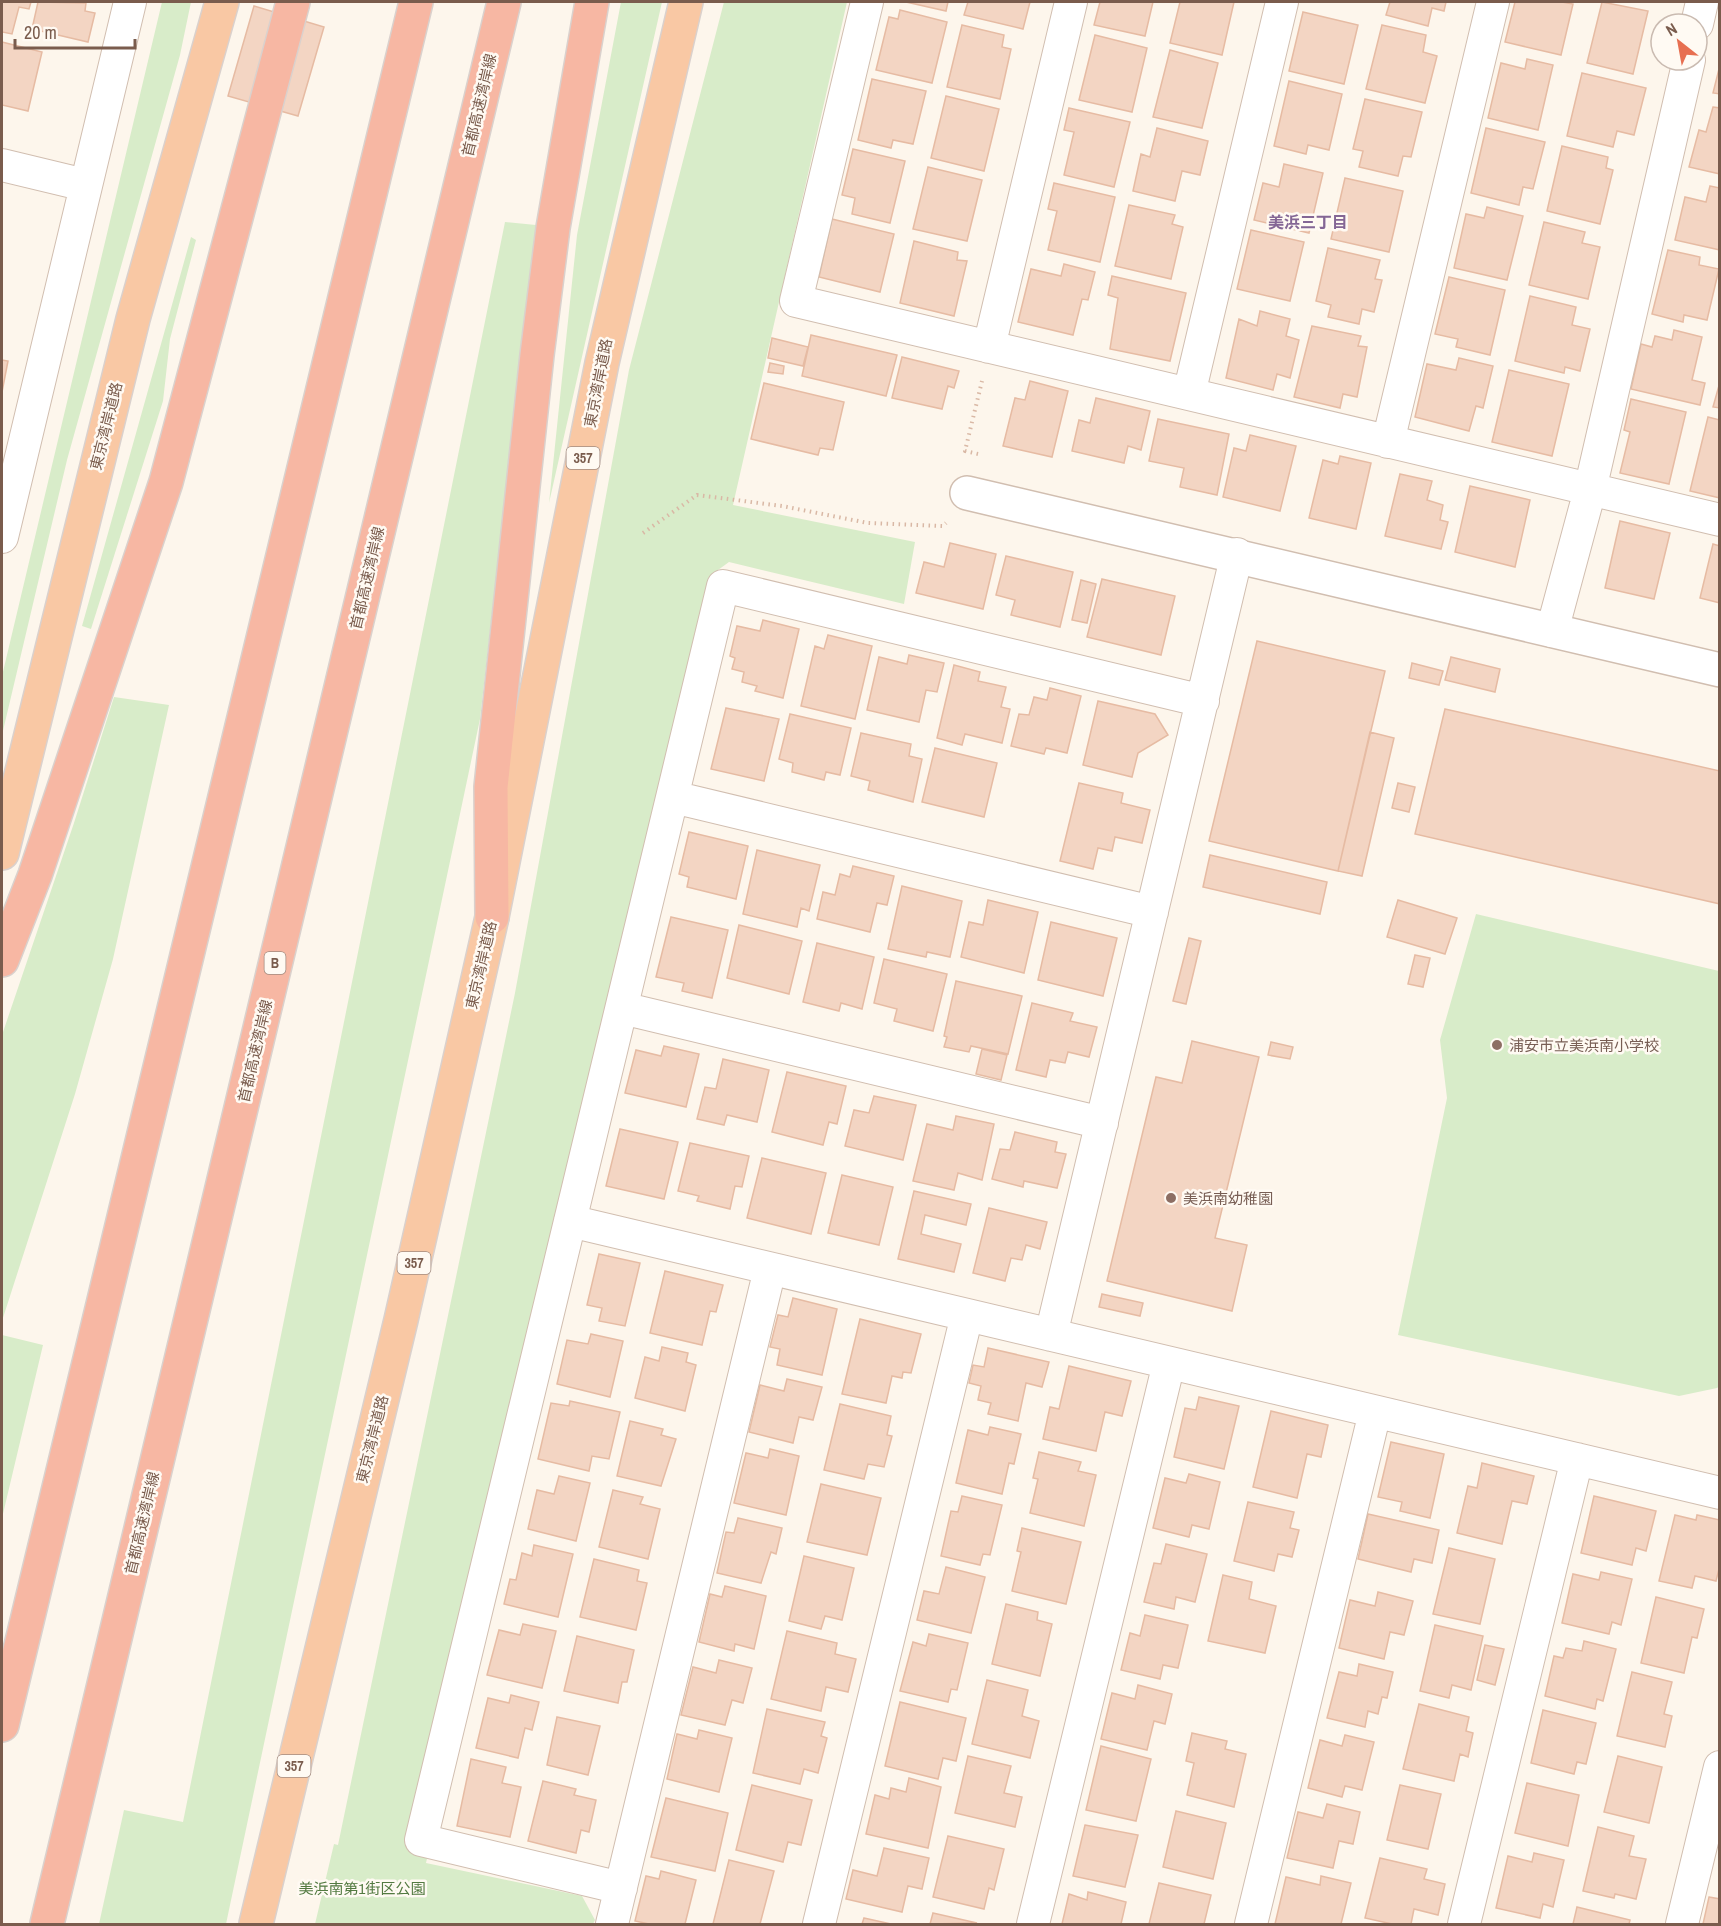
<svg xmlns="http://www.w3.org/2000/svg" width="1721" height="1926" font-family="'Archivo Narrow','Noto Sans JP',sans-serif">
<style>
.green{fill:#d8ecc9}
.building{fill:#f3d5c3;stroke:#e6bba3;stroke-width:1.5}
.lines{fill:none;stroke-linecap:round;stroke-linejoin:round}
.minor-casing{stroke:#d1beb0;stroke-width:34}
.tertiary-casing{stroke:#d1beb0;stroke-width:36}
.trunk-casing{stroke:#dad1cd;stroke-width:36}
.motorway-casing{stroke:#dad1cd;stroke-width:36}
.path{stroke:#d9b8a5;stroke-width:4;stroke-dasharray:1.5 4.5;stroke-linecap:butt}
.minor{stroke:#fff;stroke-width:32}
.tertiary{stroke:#fff;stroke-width:33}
.trunk{stroke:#f9c8a4;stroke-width:33}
.motorway{stroke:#f7b7a3;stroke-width:33}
.education-dot{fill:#8d6e63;stroke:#fffaf3;stroke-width:2}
.labels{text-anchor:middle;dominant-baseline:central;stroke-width:5;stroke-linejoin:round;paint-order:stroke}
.shield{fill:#fffaf3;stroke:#a28b7f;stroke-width:1.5}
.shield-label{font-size:14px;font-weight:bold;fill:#7a5c4d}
.street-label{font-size:15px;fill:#7a5c4d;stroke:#fffaf3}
.education-label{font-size:15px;fill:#785e54;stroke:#fffaf3;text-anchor:start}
.park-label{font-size:15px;fill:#537a41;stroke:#fffaf3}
.neighbourhood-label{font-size:16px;font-weight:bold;fill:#846695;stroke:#fffaf3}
</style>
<rect width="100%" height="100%" fill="#fdf6ec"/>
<path class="green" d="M162,2H191L180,55L67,460L2,735V676Z
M621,2H662L549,503L577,235Z
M724,2H847L733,505L915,542L904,604L729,562L718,570L426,1863L582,1896L595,1920L593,1924H315L334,1844L338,1845L515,993L629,370Z
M505,222L536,225L480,719L226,1924H99L124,1810L183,1822Z
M191,237L196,240L170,339L163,401L91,629L82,626Z
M114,697L169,705L113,959L75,1094L2,1321V1035L74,823Z
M1476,914L1719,971L1720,1386L1717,1388L1679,1396L1398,1335L1447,1098L1440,1040Z
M2,1335L43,1345L2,1518Z"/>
<path class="building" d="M2,2H31L29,9L19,7L12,34L2,32Z
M38,2L86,3L85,11L95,13L88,42L32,29Z
M906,2H948L946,11Z
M968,2H1030L1023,29L964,15Z
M1100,2H1153L1145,36L1094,25Z
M1180,2H1234L1222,55L1170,43Z
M1390,2H1446L1444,11L1432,8L1428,26L1386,15Z
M1515,2H1562L1573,4L1561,55L1505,42Z
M1602,2L1648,11L1633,74L1587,63Z
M254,6L324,27L298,116L228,96Z
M900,10L947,22L932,83L876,70L889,17L898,19Z
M1303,12L1358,25L1344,84L1289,71Z
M962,25L1004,35L1002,47L1011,49L1000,99L947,87Z
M1382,25L1426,35L1423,52L1437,56L1425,103L1366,89Z
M1095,35L1147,48L1132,112L1079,100Z
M2,42L42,52L28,111L2,105Z
M1170,50L1218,63L1202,128L1153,117Z
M1527,59L1553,65L1538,130L1488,118L1501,63L1525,69Z
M1720,65V94L1713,93Z
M1582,73L1646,88L1634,135L1617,131L1613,147L1567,136Z
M872,79L926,91L913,144L893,140L891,148L858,140Z
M1289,81L1342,94L1329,150L1308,145L1306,154L1274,146Z
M946,96L999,109L984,171L931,158Z
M1365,99L1422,112L1411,157L1403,156L1398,176L1359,167L1363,151L1353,149Z
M1713,107L1720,108V174L1689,167L1699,130L1706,132Z
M1069,108L1130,122L1114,187L1064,175L1074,132L1064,130Z
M1157,128L1208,141L1200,175L1182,171L1175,201L1133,191L1141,154L1150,157Z
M1486,128L1545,142L1533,189L1523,187L1519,205L1471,193Z
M1562,146L1608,157L1606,168L1613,170L1600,224L1547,211Z
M853,149L905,161L890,223L852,214L855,198L842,195Z
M1284,164L1323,173L1309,233L1254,220L1263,183L1279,187Z
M928,167L982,180L967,241L913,229Z
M1345,178L1403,191L1389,252L1331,239Z
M1054,183L1115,197L1100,262L1048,250L1057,211L1048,209Z
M1710,186L1720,188V250L1675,240L1685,197L1706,202Z
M1129,205L1175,215L1172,224L1183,227L1171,279L1115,266Z
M1487,207L1523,216L1507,280L1454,268L1466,214L1484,218Z
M832,219L894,234L880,292L819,277Z
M1544,222L1585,232L1582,243L1600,247L1588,299L1529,285Z
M1251,230L1304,242L1290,301L1237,289Z
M914,241L958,252L957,260L967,261L954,316L900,303Z
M1328,248L1380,260L1375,279L1382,280L1374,312L1362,309L1359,324L1328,317L1331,305L1316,301Z
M1668,250L1700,257L1699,265L1719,269L1707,320L1684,315L1683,322L1652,314Z
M1064,264L1095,272L1088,300L1082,299L1073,335L1018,322L1031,269L1061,276Z
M1112,276L1186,293L1170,361L1110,349L1118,298L1108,295Z
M1449,277L1505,290L1490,355L1456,347L1458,339L1435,334Z
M1530,296L1576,307L1572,325L1590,329L1580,371L1565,367L1564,373L1515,361Z
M1260,311L1290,319L1286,336L1299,340L1290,378L1277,374L1273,390L1226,378L1239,319L1257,326Z
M1312,326L1361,336L1358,346L1367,347L1357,397L1343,394L1340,408L1294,397Z
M1674,330L1702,337L1692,380L1705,383L1700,405L1631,389L1641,344L1652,347L1655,336L1672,340Z
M811,335L897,355L886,396L802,376Z
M772,338L808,347L803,366L768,358Z
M902,357L959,371L954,388L948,386L942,409L892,398Z
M1459,358L1493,366L1483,408L1476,406L1469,431L1415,417L1427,364L1456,370Z
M2,360L8,361L2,392Z
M770,363L784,366L783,374L768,372Z
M1509,370L1569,384L1552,456L1492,442Z
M1030,381L1068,391L1052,457L1003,446L1015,398L1025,400Z
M1720,382V408L1713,407Z
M764,383L844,402L833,450L820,448L818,455L751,439Z
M1096,398L1150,411L1141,450L1128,446L1124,463L1072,451L1079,420L1090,423Z
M1631,399L1686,412L1669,484L1620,473L1630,432L1624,430Z
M1708,417L1720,420V498L1690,491Z
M1158,419L1229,434L1217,495L1180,487L1184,468L1149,461Z
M1250,435L1296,446L1280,511L1223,497L1234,448L1246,451Z
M1340,456L1371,463L1356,529L1309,518L1323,460L1338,464Z
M1400,474L1432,481L1427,500L1443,505L1440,520L1448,522L1441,549L1385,536Z
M1470,486L1530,500L1515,567L1455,552Z
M1620,521L1670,533L1654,599L1605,588Z
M950,543L996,554L983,609L916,593L924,562L944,567Z
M1713,544L1720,546V603L1700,598Z
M1006,556L1073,572L1060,627L1011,615L1015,600L996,595Z
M1102,579L1175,596L1161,655L1087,637Z
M1081,580L1096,584L1087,623L1072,620Z
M763,620L799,629L783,698L755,691L757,686L742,682L744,672L732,669L735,658L730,656L737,626L760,631Z
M828,635L872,646L855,719L801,706L815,646L824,649Z
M1257,641L1385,671L1338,871L1209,841Z
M909,655L944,663L937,692L926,690L919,722L867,710L879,657L907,664Z
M1451,657L1500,669L1495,692L1445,680Z
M1412,663L1443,671L1439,685L1409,678Z
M954,665L980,672L978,681L1006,687L1001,707L1010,709L1002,743L965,734L962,745L937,738Z
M1050,688L1081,696L1067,753L1046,748L1044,754L1011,746L1019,714L1029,715L1034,697L1047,700Z
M1098,701L1155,714L1168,735L1138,753L1132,777L1083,765Z
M726,708L779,719L764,781L711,769Z
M1445,709L1720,771V904L1415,834Z
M790,714L851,728L840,775L826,772L824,780L792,772L793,763L779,759Z
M1370,732L1394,738L1362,876L1338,871Z
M861,733L911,744L909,756L922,759L913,802L868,790L870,781L851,776Z
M935,748L997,763L984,817L922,802Z
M1079,783L1123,793L1121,803L1150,810L1142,843L1115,837L1112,851L1098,848L1093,869L1060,861Z
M1398,783L1415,787L1409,812L1392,808Z
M689,832L748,846L736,899L687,887L689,877L679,874Z
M757,850L820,865L809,911L801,908L797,927L743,914Z
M1210,855L1327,882L1320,914L1203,887Z
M853,866L894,876L887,905L877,903L870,932L817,919L823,892L835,895L840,874L850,877Z
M902,886L962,901L950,957L927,952L926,957L888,949Z
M988,900L1038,912L1024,973L961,957L969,922L983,925Z
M1398,900L1457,918L1445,954L1387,937Z
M671,917L728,930L712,998L682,991L684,983L656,977Z
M1051,922L1117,938L1103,996L1038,980Z
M739,925L802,941L789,994L727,978Z
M1189,938L1201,941L1186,1004L1173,1001Z
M817,943L874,957L862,1009L841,1003L839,1011L803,1002Z
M1415,955L1430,958L1423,987L1408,984Z
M884,959L947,974L933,1031L894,1021L897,1009L874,1003Z
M956,981L1022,996L1008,1054L971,1046L969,1052L944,1047L947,1037L944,1036Z
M1032,1003L1073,1013L1070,1021L1097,1027L1089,1057L1068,1052L1065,1063L1050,1060L1046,1077L1016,1070Z
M1192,1041L1259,1057L1215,1238L1247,1245L1232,1311L1107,1281L1156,1077L1182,1083Z
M1271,1042L1293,1047L1290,1059L1268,1055Z
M664,1046L699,1054L686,1107L625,1093L636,1050L661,1056Z
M982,1049L1007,1055L1001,1080L976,1074Z
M723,1059L769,1070L757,1122L727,1115L724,1125L697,1119L705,1087L716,1089Z
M787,1072L846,1086L837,1124L829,1122L823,1145L772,1132Z
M874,1096L916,1105L903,1160L845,1146L854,1110L869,1113Z
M956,1116L994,1124L982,1180L958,1173L954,1190L913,1181L927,1124L953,1130Z
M620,1129L678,1142L664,1199L606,1186Z
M1015,1132L1057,1142L1055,1152L1066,1154L1057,1188L1024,1181L1023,1187L992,1179L1000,1149L1010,1150Z
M690,1143L749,1156L742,1187L735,1186L730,1209L697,1201L699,1196L678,1191Z
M762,1158L826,1173L811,1234L747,1218Z
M842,1175L893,1187L879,1245L828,1233Z
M914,1191L971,1204L966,1225L925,1215L921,1234L961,1244L954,1272L898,1259Z
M989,1208L1047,1222L1040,1249L1026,1245L1022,1260L1011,1258L1005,1281L973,1273Z
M599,1254L640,1263L625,1326L599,1321L602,1308L587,1305Z
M665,1271L723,1285L716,1312L710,1311L702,1345L650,1333Z
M1102,1294L1143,1303L1140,1316L1099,1307Z
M793,1298L837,1309L822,1375L777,1365L780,1349L770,1347L778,1315L788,1317Z
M860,1319L921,1334L911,1373L903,1372L902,1378L892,1376L886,1403L842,1394Z
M591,1334L623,1341L610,1397L557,1384L567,1340L588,1344Z
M662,1347L688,1353L686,1362L696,1365L685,1411L635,1398L645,1357L659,1361Z
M988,1348L1049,1362L1042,1387L1026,1383L1018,1421L988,1414L991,1403L978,1400L981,1386L969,1383L973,1365L984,1367Z
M1069,1366L1131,1381L1122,1416L1105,1412L1096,1451L1043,1439L1050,1407L1059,1409Z
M787,1379L822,1387L813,1420L799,1417L793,1443L749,1432L760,1385L784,1391Z
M1199,1397L1239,1406L1224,1469L1174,1457L1185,1408L1196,1410Z
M570,1401L620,1412L609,1459L592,1456L589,1471L538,1459L551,1403L569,1406Z
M840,1404L891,1416L887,1435L892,1436L884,1467L868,1464L864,1479L824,1470Z
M1271,1411L1328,1425L1321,1457L1307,1454L1297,1498L1253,1487Z
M630,1421L663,1429L661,1435L676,1439L661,1486L617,1476Z
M990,1427L1021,1434L1014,1464L1009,1463L1002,1494L956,1483L968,1430L988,1435Z
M1391,1442L1444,1454L1430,1518L1400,1511L1402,1502L1378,1497Z
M770,1449L799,1456L786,1515L734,1503L746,1453L768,1458Z
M1039,1452L1081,1462L1078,1471L1096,1475L1084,1526L1030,1513L1038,1479L1033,1478Z
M1482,1463L1534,1476L1527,1504L1512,1501L1502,1544L1457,1533L1468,1486L1477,1488Z
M1189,1474L1220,1482L1209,1529L1192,1525L1189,1537L1153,1528L1165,1478L1186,1483Z
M559,1476L590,1483L576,1541L528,1529L537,1490L554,1494Z
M821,1484L881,1498L867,1555L807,1542Z
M613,1490L643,1497L640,1504L660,1509L648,1559L599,1547Z
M962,1496L1002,1505L990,1555L983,1554L980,1565L941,1556L951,1511L958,1512Z
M1594,1496L1656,1511L1646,1551L1636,1548L1632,1565L1581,1553Z
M1248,1502L1294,1512L1290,1528L1299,1530L1292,1557L1278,1554L1274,1571L1234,1561Z
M1368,1514L1439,1530L1432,1563L1414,1559L1411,1572L1358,1559Z
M1675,1515L1696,1520L1697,1515L1720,1520V1565L1716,1581L1695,1576L1692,1588L1659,1581Z
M738,1518L782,1528L776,1554L771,1552L761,1583L717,1573L726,1532L734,1533Z
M1022,1528L1081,1542L1066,1604L1012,1591L1021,1552L1017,1551Z
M1166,1544L1207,1554L1195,1602L1176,1597L1174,1609L1144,1602L1154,1563L1161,1564Z
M534,1545L573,1554L558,1617L504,1604L510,1579L516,1580L522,1553L532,1556Z
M1449,1548L1495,1559L1480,1624L1433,1614Z
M804,1556L854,1568L842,1620L825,1616L821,1629L789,1621Z
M594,1559L639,1570L637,1581L647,1583L636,1630L580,1617Z
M946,1567L985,1577L971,1633L917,1620L924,1591L939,1594Z
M1601,1572L1632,1579L1621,1625L1612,1622L1609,1634L1562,1623L1573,1574L1599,1580Z
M1223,1575L1252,1582L1249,1599L1276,1606L1265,1653L1208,1641Z
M725,1586L766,1596L754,1649L735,1644L734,1651L699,1642L710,1594L722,1597Z
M1378,1592L1413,1601L1404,1635L1390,1632L1384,1659L1339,1648L1350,1600L1375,1606Z
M1656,1597L1704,1609L1697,1638L1692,1637L1684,1673L1641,1663Z
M1006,1604L1038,1612L1037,1620L1052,1624L1040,1676L992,1664Z
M1145,1615L1188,1625L1178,1668L1163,1665L1160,1679L1121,1670L1130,1633L1140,1636Z
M523,1624L556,1631L542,1688L487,1675L499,1630L520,1635Z
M1435,1625L1483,1636L1471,1690L1452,1685L1449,1698L1420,1691Z
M787,1631L837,1643L835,1654L856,1659L848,1692L826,1687L821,1711L771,1699Z
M929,1634L968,1643L957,1690L951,1689L948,1702L900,1691L913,1642L926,1646Z
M577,1636L634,1650L627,1682H622L618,1703L564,1691Z
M1584,1641L1616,1649L1603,1701L1597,1699L1595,1709L1545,1696L1554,1656L1563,1658L1566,1648L1582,1651Z
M1485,1645L1504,1649L1495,1685L1477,1680Z
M719,1660L752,1668L743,1703L732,1700L725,1725L681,1715L693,1667L716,1673Z
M1359,1664L1393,1672L1387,1698L1382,1697L1378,1714L1368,1711L1365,1727L1327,1718L1339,1672L1357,1676Z
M1632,1672L1672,1682L1664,1714L1672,1716L1665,1747L1617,1736Z
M987,1680L1028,1690L1022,1716L1039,1721L1030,1758L972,1744Z
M1138,1685L1172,1694L1165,1724L1154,1721L1147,1750L1101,1739L1112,1693L1135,1699Z
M511,1695L539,1702L532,1730L525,1728L518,1758L476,1748L488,1698L509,1703Z
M900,1702L966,1718L956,1761L943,1758L938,1779L885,1766Z
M1419,1704L1469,1717L1466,1731L1473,1733L1468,1757L1460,1754L1454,1781L1403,1769Z
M767,1709L825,1722L821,1736L827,1738L818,1773L804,1769L800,1784L753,1773Z
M1543,1710L1596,1723L1586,1764L1577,1762L1574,1774L1531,1763Z
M557,1717L600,1726L588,1775L547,1765Z
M699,1730L732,1738L719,1792L667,1779L677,1734L697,1739Z
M1192,1733L1227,1741L1225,1749L1246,1754L1234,1807L1187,1795L1194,1763L1186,1761Z
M1345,1735L1374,1742L1362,1790L1345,1786L1342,1797L1308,1788L1320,1740L1342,1746Z
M1101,1746L1151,1759L1136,1821L1086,1810Z
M968,1756L1011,1766L1004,1793L1022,1797L1015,1827L955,1813Z
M1618,1756L1662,1767L1649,1823L1604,1812Z
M471,1759L506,1767L502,1783L521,1787L510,1837L457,1826Z
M909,1778L941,1787L928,1848L866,1834L875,1795L889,1799L891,1788L906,1792Z
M543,1781L576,1789L574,1795L596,1800L589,1832L581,1830L576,1853L528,1841Z
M1527,1783L1579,1795L1568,1846L1515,1833Z
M752,1785L812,1800L801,1845L788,1842L783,1862L736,1850Z
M1400,1785L1441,1794L1428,1849L1387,1840Z
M666,1798L728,1813L715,1871L651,1857Z
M1327,1804L1360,1812L1353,1844L1339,1841L1333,1868L1287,1858L1298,1812L1323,1818Z
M1176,1811L1226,1823L1213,1879L1163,1867Z
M1085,1825L1138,1835L1125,1887L1073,1876Z
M1598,1827L1634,1836L1629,1856L1646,1859L1636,1899L1615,1894L1614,1898L1583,1891Z
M948,1836L1004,1849L994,1890L989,1888L984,1909L933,1897Z
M884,1848L929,1858L922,1889L908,1886L902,1912L846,1899L853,1870L877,1876Z
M1534,1853L1564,1860L1553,1907L1543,1904L1540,1918L1496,1908L1508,1856L1532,1862Z
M1380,1858L1427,1869L1424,1879L1445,1884L1438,1915L1414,1909L1411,1924H1392L1365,1918Z
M729,1860L774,1871L760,1924H713Z
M661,1871L696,1880L685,1924H649L635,1921L646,1876L659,1879Z
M1321,1876L1351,1883L1341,1924H1275L1286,1877L1320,1885Z
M1159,1883L1211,1895L1204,1924H1149Z
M1088,1892L1126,1902L1121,1924H1062L1069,1894L1087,1900Z
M1709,1897L1720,1899V1924H1703Z
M1577,1907L1630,1920L1629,1924H1573Z
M933,1913L977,1923L930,1924Z
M864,1918L891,1924H862Z"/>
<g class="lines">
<g class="minor-casing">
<path id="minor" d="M867,2L796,301L1720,520
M1697,24L1702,2
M2,165L85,185
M989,347L1071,2
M1189,394L1282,2
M1388,442L1493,2
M2,537L130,2
M1552,631L1590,490L1689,60
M673,797L1152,912
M622,1008L1102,1123
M570,1221L1720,1493
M1051,1335L1237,554
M621,1888L421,1840L723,586L1203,701
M612,1924L770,1269
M819,1924L967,1315
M1033,1924L1169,1363
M1251,1924L1375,1412
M1464,1924L1577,1459
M1682,1924L1720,1767"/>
</g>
<g class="tertiary-casing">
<path id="tertiary" d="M967,493L1720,670"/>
</g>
<g class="trunk-casing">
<path id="trunk" d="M2,853L133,319L222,2
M256,1924L401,1320L492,917L602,363L686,2"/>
</g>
<g class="motorway-casing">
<path id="motorway" d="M492,917L491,787L537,355L553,228L592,2
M2,960L35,875L166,482L293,2
M2,1725L416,2
M47,1924L504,2"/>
</g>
<path class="path" d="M978,454L965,451L982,381
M643,533L697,495L782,506L868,523L943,526L946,523"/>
<use href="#minor" class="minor"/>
<use href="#tertiary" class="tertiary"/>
<use href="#trunk" class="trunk"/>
<use href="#motorway" class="motorway"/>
</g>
<g class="education-dot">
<circle cx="1497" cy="1045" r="6"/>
<circle cx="1171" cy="1198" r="6"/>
</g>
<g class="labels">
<g class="shield">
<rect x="566.5" y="447" width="33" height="22" rx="4.5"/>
<rect x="264.5" y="952" width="21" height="22" rx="4.5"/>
<rect x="397.5" y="1252" width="33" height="22" rx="4.5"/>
<rect x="277.5" y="1755" width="33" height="22" rx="4.5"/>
</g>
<g class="shield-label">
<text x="583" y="458">357</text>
<text x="275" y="963">B</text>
<text x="414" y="1263">357</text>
<text x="294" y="1766">357</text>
</g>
<g class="street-label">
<text transform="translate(479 105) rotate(-77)">首都高速湾岸線</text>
<text transform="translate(598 383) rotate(-79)">東京湾岸道路</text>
<text transform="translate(106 426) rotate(-76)">東京湾岸道路</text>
<text transform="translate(367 578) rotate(-77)">首都高速湾岸線</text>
<text transform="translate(481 965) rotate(-77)">東京湾岸道路</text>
<text transform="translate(255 1051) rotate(-77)">首都高速湾岸線</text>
<text transform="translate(372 1439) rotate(-76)">東京湾岸道路</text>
<text transform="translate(142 1523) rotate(-77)">首都高速湾岸線</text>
</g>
<g class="education-label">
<text x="1509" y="1045">浦安市立美浜南小学校</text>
<text x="1183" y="1198">美浜南幼稚園</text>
</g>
<g class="park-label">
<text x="362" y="1888">美浜南第1街区公園</text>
</g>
<g class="neighbourhood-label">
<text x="1308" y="222">美浜三丁目</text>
</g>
</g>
<rect width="1721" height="1926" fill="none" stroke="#7a5c4d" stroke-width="6"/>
<g transform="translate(1679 42) rotate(329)"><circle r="28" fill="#fffaf3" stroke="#cabbb1" stroke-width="1.5"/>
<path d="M0-4.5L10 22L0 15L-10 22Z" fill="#e76f51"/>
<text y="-9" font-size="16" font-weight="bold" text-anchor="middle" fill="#7a5c4d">N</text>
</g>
<path d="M15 39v9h120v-9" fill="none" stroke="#7a5c4d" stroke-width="3"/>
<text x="24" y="39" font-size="18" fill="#7a5c4d" stroke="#fffaf3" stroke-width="4.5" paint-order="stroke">20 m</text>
</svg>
